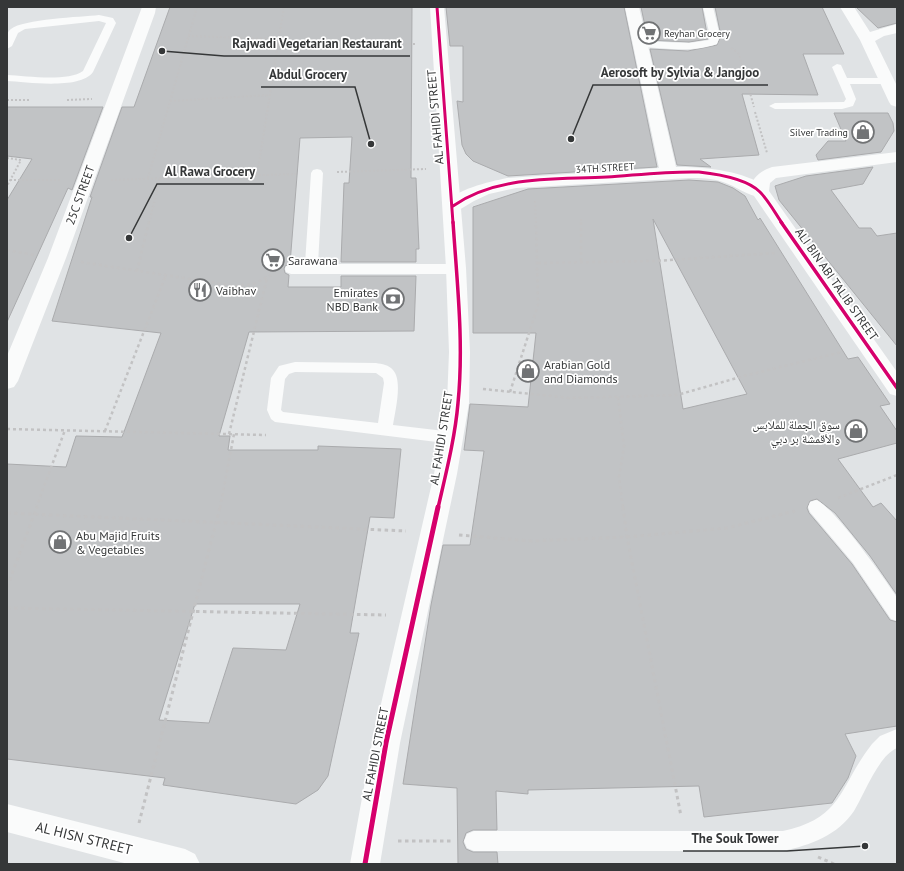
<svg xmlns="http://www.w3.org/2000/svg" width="904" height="871" font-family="'PT Sans','Noto Naskh Arabic',sans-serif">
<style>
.building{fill:#c1c3c5;stroke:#aaabad;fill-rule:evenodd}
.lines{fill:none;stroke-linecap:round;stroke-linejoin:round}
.path-far2{stroke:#c2c2c3;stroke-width:2;stroke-dasharray:2 2;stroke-linecap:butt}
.path-far1{stroke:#c2c2c3;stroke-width:2.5;stroke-dasharray:3 3;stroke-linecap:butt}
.path{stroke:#c2c2c3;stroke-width:3;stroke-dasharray:3.5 3.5;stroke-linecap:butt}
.service{fill:#fafbfb;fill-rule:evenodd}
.minor{fill:#fafbfb;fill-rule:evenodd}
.tertiary{fill:#fafbfb;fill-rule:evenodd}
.cycleway-far2-casing{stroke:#fff;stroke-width:5}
.cycleway-far1-casing{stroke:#fff;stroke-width:6}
.cycleway-casing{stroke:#fff;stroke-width:8}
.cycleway-far2{stroke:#d6006c;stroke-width:3}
.cycleway-far1{stroke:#d6006c;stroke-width:3.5}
.cycleway{stroke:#d6006c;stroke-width:5}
.labels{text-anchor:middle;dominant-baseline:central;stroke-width:3.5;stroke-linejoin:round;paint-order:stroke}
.far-poi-label{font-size:10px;fill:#353738;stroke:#fff;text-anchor:start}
.far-street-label{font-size:10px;fill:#353738;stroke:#fff}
.street-label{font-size:12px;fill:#353738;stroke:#fff}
.poi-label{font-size:12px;fill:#353738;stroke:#fff;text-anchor:start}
.near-street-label{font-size:14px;fill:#353738;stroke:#fff}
.leader{fill:none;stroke:#353738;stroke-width:1.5}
.callout-dot{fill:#353738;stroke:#fff;stroke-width:1.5}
.callout-label{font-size:13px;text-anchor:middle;font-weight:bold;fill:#353738;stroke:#fff;stroke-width:3.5;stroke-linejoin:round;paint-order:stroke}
</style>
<rect width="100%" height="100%" fill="#e0e3e5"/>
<path class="building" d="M170,7H412L411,178H416L419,249H416V262H341L344,183H349L352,137L300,138L290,264L285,266L284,269L285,273L289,275L288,287H341V276H416L414,331L249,332L219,436H230L228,450H318V446L401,449L394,518L370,517L350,633H359L328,776L318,790L296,804L163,785L165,778L7,759V464L66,467L76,436L122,437L161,333L52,321L92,197H90L122,107H134ZM195,604H300L286,650L233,648L209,723L159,720Z
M446,7H624L657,167L508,176L473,161L466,154L462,145L457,101L463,102V46H450Z
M641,7H702L708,39L689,42L648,40Z
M715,7H822L844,54H803L818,95L742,94L759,155L700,159L711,167L677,165L650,49L688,51L717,45L721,36Z
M856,7H897V23L878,28Z
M7,107H103L72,190L68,188L7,322V200L32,159L7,156Z
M834,113H888L893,123L894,131L881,152L818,160L816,155L828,141H846Z
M873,167L863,184L831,190L859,228H871L877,236L897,233V346L779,200L775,186L806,176Z
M689,180L718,182L733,188L745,196L758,220L760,218L848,359L858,357L890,404L880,406L897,431V443L838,459L873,507L881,503L897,521V595L870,556L835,513L817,499L810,501L807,508L809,513L852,564L890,620L897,622V726L845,734L856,756L848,778L832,803L704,817L699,786L528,790V794L496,791L497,830H473L466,833L463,842L466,849L473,852H497L498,864H458L457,788L403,784L431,605L443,545H470L484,451L464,450L470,404L528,407L536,333H473V207L528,189ZM653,219L747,394L683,409Z"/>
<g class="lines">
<path class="path-far2" d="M188,36L279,39
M277,46L417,44
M731,48L739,54L754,107
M7,100H30
M67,100L92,99
M170,101L270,95
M755,112L767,153
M7,158L21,160L7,186
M337,172L426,169
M257,175L284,7
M148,178L197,7
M10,180H62
M111,180L296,174
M535,201L536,223
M581,219V223
M149,223L160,178"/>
<path class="path-far1" d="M581,222V262
M7,250L34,255
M81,262L235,286L253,284L271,275
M538,263L655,261L776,253
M137,271L149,222
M483,389L570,398L677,395L744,376L842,352
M510,392L538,305L536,222
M618,397L624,447L619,477L623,508
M7,429L266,435
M105,431L166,275
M229,434L267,278
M838,498L897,475
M36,508L65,430
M220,508L234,434"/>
<path class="path" d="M623,507L627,537L681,816
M7,513L406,531
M459,535L531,541L627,537L727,528L795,511
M7,587L37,507
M7,608L386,615
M139,823L220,507
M398,841H451
M818,857L834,864"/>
<path class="service" d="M703,7H713L720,36L717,44C692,53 665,48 640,47L635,44L640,41L689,43L709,40L710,36Z
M99,15L113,18L116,23L93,72C80,90 27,82 7,81V75C26,76 68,82 83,71L106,23L99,21L25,29L18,33L12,46L7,49C7,43 5,33 11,29C23,19 81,17 99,15Z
M837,64L841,65L847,78H887L892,81L887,84H850L856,99L853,106L842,109H775L769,106L775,103L844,102L846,99L832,67Z
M317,169L321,170L323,173L318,264H456L461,266L462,269L461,272L456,274H291L286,272L285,269L286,266L305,264L311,173L313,170Z
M295,362L376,363C382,364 389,365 393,370C403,381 395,411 393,425L453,432L458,434L461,438L458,442L453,444L275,422L271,419L267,410L271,378L279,366ZM295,372L376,373L383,378L384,383L378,423L283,412L281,410L285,379L289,374Z
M816,500C833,506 882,575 894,593L897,598V621L891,619L853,563L810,512L808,507L810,502Z
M897,729V748C886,753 879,765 873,775C866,787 861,799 854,811C838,835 811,845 783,851H474L467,848L464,841L467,834L474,831H783C844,818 839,786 872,744L880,736Z"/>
<path class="minor" d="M142,7H156L155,13L66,258L18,381L14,387L7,389V356L48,258Z
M625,7H639L676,167C699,166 756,171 769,192L766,196C752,200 737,186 723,182C712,178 700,178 689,178L516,188L489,194L474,201L459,210L453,212L447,210L444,206C454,189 489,182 507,178L659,168Z
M840,7H854L870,32L897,24V33L884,36L875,41L897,86V107L891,105L889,102L860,40Z
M7,804L185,849L195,854L200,864H128L7,832Z"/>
<path class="tertiary" d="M430,7H444L466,268L470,352L469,403L457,474L400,743L380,864H350L372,743L434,474L447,403L449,352L446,268Z
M897,152V162L776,178L770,183L769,191L897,372V396L890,394L754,196C745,182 760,171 772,167Z"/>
<g class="cycleway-far2-casing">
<path id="cycleway-far2" d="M437,7L453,223
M453,206C498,175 555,180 607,177C637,175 668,171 699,172C717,174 747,179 760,192C769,201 775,213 782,223"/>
</g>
<g class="cycleway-far1-casing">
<path id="cycleway-far1" d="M781,222L897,388
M438,508C446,473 455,438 458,403C464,343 457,282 453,222"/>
</g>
<g class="cycleway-casing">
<path id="cycleway" d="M365,864L386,743L438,507"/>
</g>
<use href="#cycleway-far2" class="cycleway-far2"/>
<use href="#cycleway-far1" class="cycleway-far1"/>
<use href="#cycleway" class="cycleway"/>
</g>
<defs>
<g id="supermarket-ring" transform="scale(1.15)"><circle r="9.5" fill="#fff" stroke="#717375" stroke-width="1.5"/><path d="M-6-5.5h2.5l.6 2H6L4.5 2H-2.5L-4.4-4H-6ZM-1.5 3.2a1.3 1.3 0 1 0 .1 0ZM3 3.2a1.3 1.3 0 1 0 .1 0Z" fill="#717375"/></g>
<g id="shop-ring" transform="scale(1.15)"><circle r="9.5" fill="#fff" stroke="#717375" stroke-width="1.5"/><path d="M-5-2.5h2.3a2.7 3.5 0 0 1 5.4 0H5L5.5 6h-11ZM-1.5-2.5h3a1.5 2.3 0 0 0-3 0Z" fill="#717375"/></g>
<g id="restaurant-ring" transform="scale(1.15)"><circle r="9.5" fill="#fff" stroke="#717375" stroke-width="1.5"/><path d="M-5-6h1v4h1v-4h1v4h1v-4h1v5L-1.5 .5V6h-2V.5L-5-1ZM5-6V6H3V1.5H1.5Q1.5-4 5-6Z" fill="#717375"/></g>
<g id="bank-ring" transform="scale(1.15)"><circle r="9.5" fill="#fff" stroke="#717375" stroke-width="1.5"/><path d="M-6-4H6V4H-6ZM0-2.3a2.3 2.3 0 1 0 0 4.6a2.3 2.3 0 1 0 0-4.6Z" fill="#717375"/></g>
</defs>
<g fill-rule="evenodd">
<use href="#supermarket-ring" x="649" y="33"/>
<use href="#shop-ring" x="863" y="132"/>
<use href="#supermarket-ring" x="273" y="260"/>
<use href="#restaurant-ring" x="200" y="290"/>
<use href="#bank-ring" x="393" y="299"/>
<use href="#shop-ring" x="528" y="371"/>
<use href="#shop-ring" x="856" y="431"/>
<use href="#shop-ring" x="60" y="542"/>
</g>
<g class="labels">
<g class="far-poi-label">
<text x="664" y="33">Reyhan Grocery</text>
<text x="848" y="132" text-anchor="end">Silver Trading</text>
</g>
<g class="far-street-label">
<text transform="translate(605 168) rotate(-3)">34TH STREET</text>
</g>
<g class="street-label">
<text transform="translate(435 117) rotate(-95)">AL FAHIDI STREET</text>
<text transform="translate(80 195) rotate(-70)">25C STREET</text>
<text transform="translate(837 284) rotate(55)">ALI BIN ABI TALIB STREET</text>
<text transform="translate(441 438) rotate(-81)">AL FAHIDI STREET</text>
<text transform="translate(375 754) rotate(-79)">AL FAHIDI STREET</text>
</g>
<g class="poi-label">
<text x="288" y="260">Sarawana</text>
<text x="216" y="290">Vaibhav</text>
<text x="378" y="292" text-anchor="end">Emirates<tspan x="378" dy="14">NBD Bank</tspan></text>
<text x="544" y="364">Arabian Gold<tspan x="544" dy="14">and Diamonds</tspan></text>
<text x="840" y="424" text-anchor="end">سوق الجملة للملابس<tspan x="840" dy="14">والأقمشة بر دبي</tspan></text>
<text x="76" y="535">Abu Majid Fruits<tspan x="76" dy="14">&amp; Vegetables</tspan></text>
</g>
<g class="near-street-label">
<text transform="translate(84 838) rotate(14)">AL HISN STREET</text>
</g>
</g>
<path class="leader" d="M162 51L224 56H410M571 139L593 85H768M371 144L355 87H261M129 238L157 184H264M865 846L787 851H683"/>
<g class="callout-dot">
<circle cx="162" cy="51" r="4"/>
<circle cx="571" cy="139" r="4"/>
<circle cx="371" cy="144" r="4"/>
<circle cx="129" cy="238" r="4"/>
<circle cx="865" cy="846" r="4"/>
</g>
<g class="callout-label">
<text x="317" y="48">Rajwadi Vegetarian Restaurant</text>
<text x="680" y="77">Aerosoft by Sylvia &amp; Jangjoo</text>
<text x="308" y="79">Abdul Grocery</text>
<text x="210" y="176">Al Rawa Grocery</text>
<text x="735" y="843">The Souk Tower</text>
</g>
<rect width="904" height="871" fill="none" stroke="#353738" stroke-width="16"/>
</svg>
